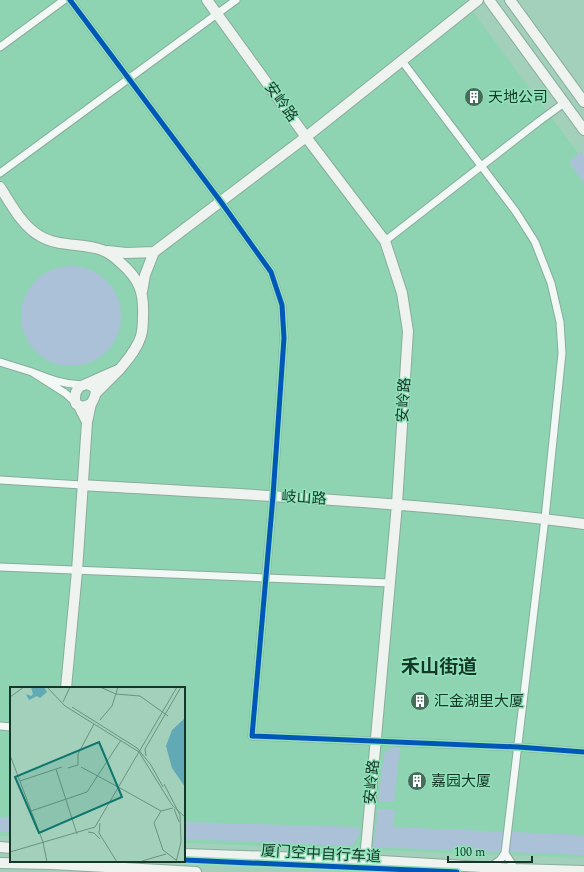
<svg xmlns="http://www.w3.org/2000/svg" width="584" height="872" font-family="Spectral,'Noto Sans SC',serif">
<style>
.built{fill:#8ed4b3}
.green{fill:#abc1d7}
.lines{fill:none;stroke-linecap:round;stroke-linejoin:round}
.minor-casing{stroke:#89ac9b;stroke-width:9}
.secondary-casing{stroke:#89ac9b;stroke-width:12}
.minor{stroke:#f1f8f5;stroke-width:7}
.secondary{stroke:#eef3f0;stroke-width:10}
.cycleway-casing{stroke:#91e2bb;stroke-width:8}
.cycleway{stroke:#0057b8;stroke-width:5}
.labels{text-anchor:middle;dominant-baseline:central;stroke-width:3;stroke-linejoin:round;paint-order:stroke}
.poi-label{font-size:15px;fill:#143727;stroke:#91e2bb;text-anchor:start}
.street-label{font-size:15px;fill:#143727;stroke:#91e2bb}
.district-label{font-size:19px;font-weight:bold;fill:#143727;stroke:#91e2bb}
.inset-road{fill:none;stroke:#6a937f;stroke-width:1}
.view{fill:#0f766e;fill-opacity:0.15;stroke:#0f766e;stroke-width:2}
.inset-edge{fill:none;stroke:#143727;stroke-width:2}
</style>
<rect width="100%" height="100%" fill="#a3d0ba"/>
<path class="built" d="M0,0H464L584,161V858L184,843V688H11V836H0Z"/>
<path class="green" d="M581,151L584,155V183L569,162Z
M21 316a50 50 0 1 1 100 0a50 50 0 1 1-100 0Z
M392,747H400L394,802L378,801L384,754Z
M378,809L395,810L393,827L584,835V855L373,847Z
M0,817H11V832H0Z
M184,822L359,827L360,834L352,846L184,839Z"/>
<g class="lines">
<g class="minor-casing">
<path id="minor" d="M70,0L221,202L271,272L282,305L284,338L273,496L252,736L518,747L584,752
M0,47L64,0
M402,61L516,212L535,242L551,283L560,322L562,353L545,518L505,853L500,860L489,868
M0,173L236,0
M385,241L538,122L564,103
M0,362L32,372
M75,402L65,393L32,372C50,379 62,384 82,385
M0,480L82,485
M0,567L390,583
M0,726L11,727
M505,853L515,869"/>
</g>
<g class="secondary-casing">
<path id="secondary" d="M207,0L306,137L385,241L402,293L408,331L397,504L365,860
M489,0L584,130
M510,0L584,102
M0,187C11,204 22,226 40,236C58,247 83,243 102,250C110,253 116,258 122,264C139,279 144,292 143,315C143,322 143,329 141,336C137,349 128,359 120,369
M108,251L126,253L154,252L145,275L142,292
M154,252L306,137L478,0
M86,384L120,369L96,393
M86,384C99,387 97,394 91,404L83,407L76,404C74,398 75,392 79,387Z
M79,406L87,422L91,404
M82,485C250,495 418,502 584,524
M66,688L77,571L87,422
M0,847L11,848
M184,854L365,860L515,869L584,871
M0,863L52,864L196,872"/>
</g>
<use href="#minor" class="minor"/>
<use href="#secondary" class="secondary"/>
<g class="cycleway-casing">
<path id="cycleway" d="M70,0L221,202L271,272L282,305L284,338L273,496L252,736L518,747L584,752
M184,860L457,872"/>
</g>
<use href="#cycleway" class="cycleway"/>
</g>
<defs>
<g id="building-disc" transform="scale(1)"><circle r="9.5" fill="#466d5a" stroke="#91e2bb"/><path d="M-4-6H4V6H1V3H-1V6H-4ZM-2.5-4.3h1.7v1.8h-1.7ZM.8-4.3h1.7v1.8H.8ZM-2.5-1h1.7V.8h-1.7ZM.8-1h1.7V.8H.8Z" fill="#fff"/></g>
</defs>
<g fill-rule="evenodd">
<use href="#building-disc" x="474" y="97"/>
<use href="#building-disc" x="420" y="701"/>
<use href="#building-disc" x="417" y="781"/>
</g>
<g class="labels">
<g class="poi-label">
<text x="488" y="97">天地公司</text>
<text x="434" y="701">汇金湖里大厦</text>
<text x="431" y="781">嘉园大厦</text>
</g>
<g class="street-label">
<text transform="translate(281 102) rotate(54)">安岭路</text>
<text transform="translate(404 400) rotate(-87)">安岭路</text>
<text transform="translate(304 498) rotate(3)">岐山路</text>
<text transform="translate(372 782) rotate(-85)">安岭路</text>
<text transform="translate(321 854) rotate(3)">厦门空中自行车道</text>
</g>
<g class="district-label">
<text x="439" y="667">禾山街道</text>
</g>
</g>
<g transform="translate(10 687)">
<rect width="175" height="175" fill="#a3d0ba"/>
<path d="M21,0H34L37,5L30,11L27,9L19,13L16,7L21,9L23,7ZM175,31V100L162,81L156,59L162,43Z" fill="#60a9b5"/>
<path class="inset-road" d="M37,0L55,19L129,65L162,118L175,130M90,0L106,7L130,9L158,29M0,10L14,0M53,15L60,0M62,20L127,61L141,78L153,100M90,33L102,19L108,0M0,68L33,155L37,175M136,69L135,62L171,0M71,80L110,101M58,81L68,78V67L84,37M46,82L67,147M10,94L52,80M154,97L170,128L171,155L166,175M110,101L151,124M163,121L151,124L144,136L153,163L166,173M164,122L169,135M21,124L77,105L111,53M90,136L89,146L107,175M78,145L84,146L90,152M0,165L85,140L167,0M132,174L156,167"/>
<path class="view" d="M89,55L112,110L29,146L5,90Z"/>
<rect width="175" height="175" class="inset-edge"/>
</g>
<path d="M448 856v6h84v-6" fill="none" stroke="#143727" stroke-width="2"/>
<text x="454" y="856" font-size="12" fill="#143727" stroke="#91e2bb" stroke-width="3" paint-order="stroke">100 m</text>
</svg>
